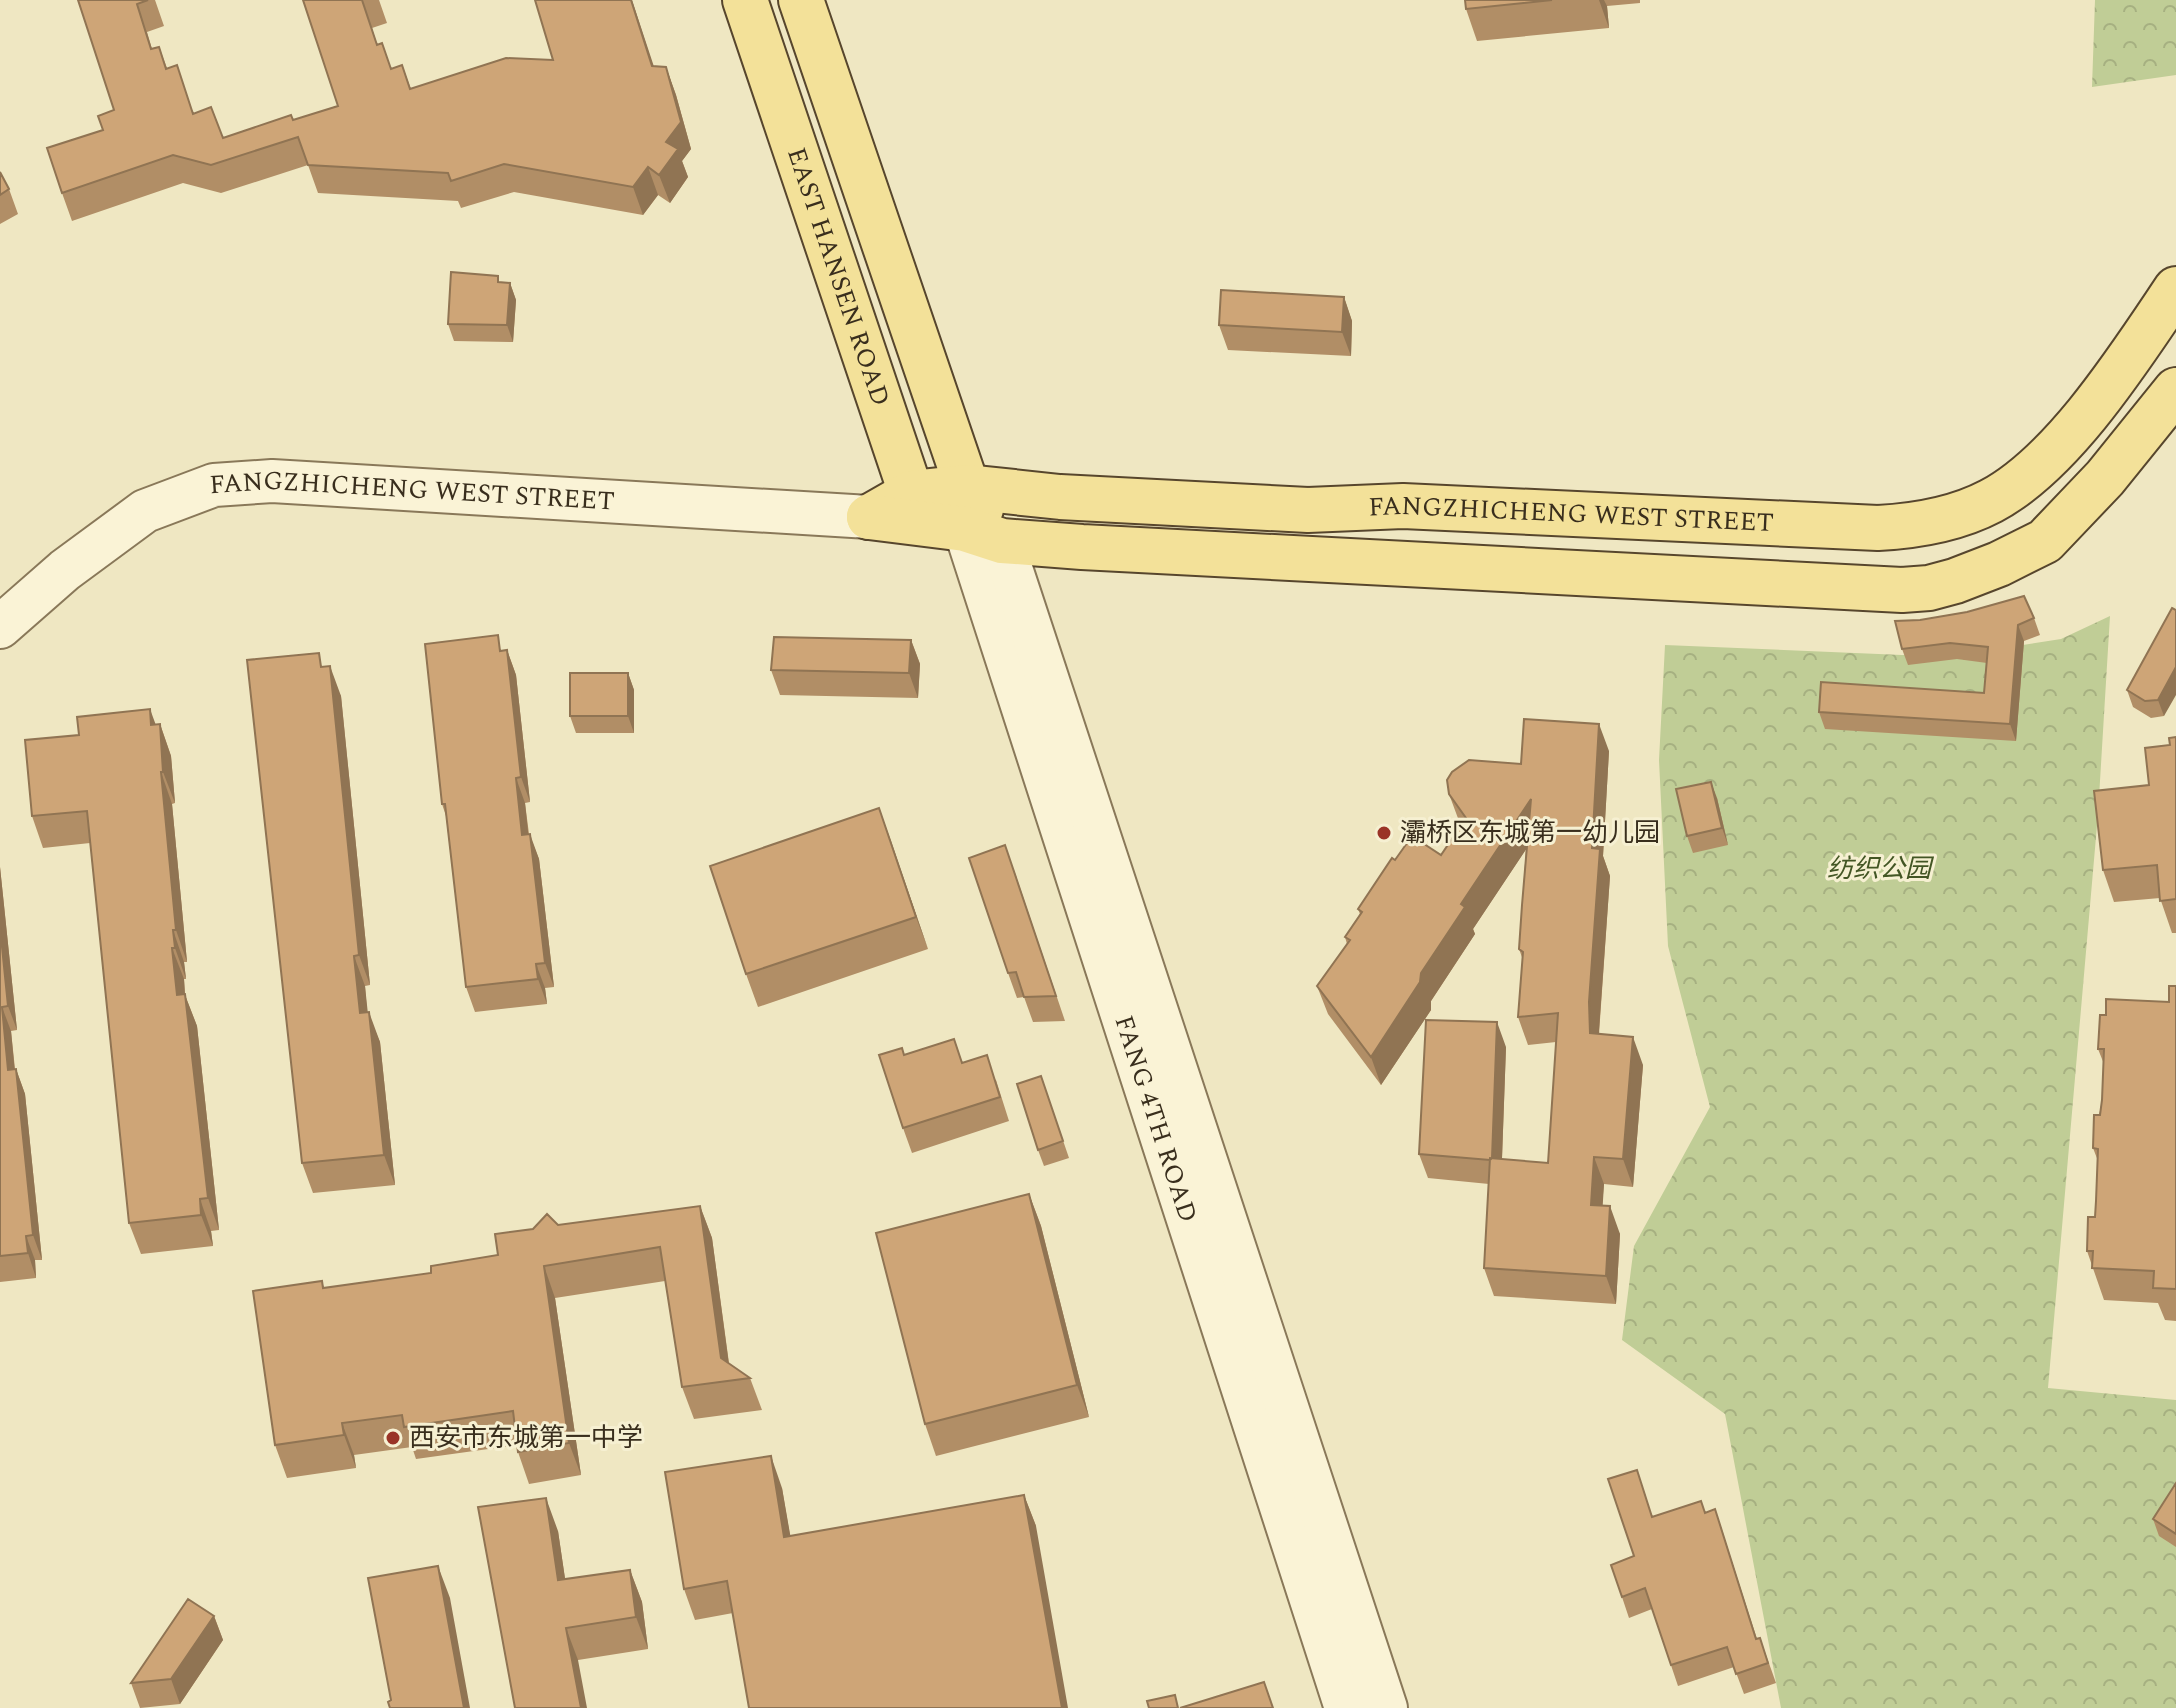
<svg xmlns="http://www.w3.org/2000/svg" width="2176" height="1708" font-family="Spectral,'Noto Sans SC',serif">
<style>
.forest{fill:url(#forest-crowns)}
.lines{fill:none;stroke-linecap:round;stroke-linejoin:round}
.minor-casing{stroke:#897859;stroke-width:46}
.major-casing{stroke:#57462d;stroke-width:48}
.minor{stroke:#faf3d6;stroke-width:42}
.major{stroke:#f3e199;stroke-width:44}
.wall{fill:#b18e66}
.shaded-wall{fill:#907453}
.building{fill:#cea577;stroke:#907453;stroke-width:2}
.poi-dot{fill:#9a3427;stroke:#f6f0d2;stroke-width:3}
.labels{text-anchor:middle;dominant-baseline:central;stroke-width:6;stroke-linejoin:round;paint-order:stroke}
.street-label{font-size:26px;fill:#392e1d;stroke:#f6f0d2}
.poi-label{font-size:26px;fill:#392e1d;stroke:#f6f0d2;text-anchor:start}
.park-label{font-size:26px;font-style:italic;fill:#435624;stroke:#f6f0d2}
</style>
<defs>
<pattern id="forest-crowns" width="20" height="18" patternUnits="userSpaceOnUse" patternTransform="scale(2)"><rect width="20" height="18" fill="#c0cd96"/><path d="M2 6a3 3 0 1 1 6 0M12 15a3 3 0 1 1 6 0" fill="none" stroke="#a6b081"/></pattern>
</defs>
<rect width="100%" height="100%" fill="#efe7c2"/>
<path class="forest" d="M2095,0H2176V75L2092,87Z
M2110,616L2098,814L2048,1388L2176,1400V1708H1781L1725,1414L1622,1340L1634,1246L1710,1107L1668,946L1659,760L1665,645L1902,655L1984,651L2061,639Z"/>
<g class="lines">
<g class="minor-casing">
<g id="minor">
<path id="s1" d="M965,529L1346,1708"/>
<path d="M1002,541L1386,1708"/>
<path id="s2" d="M0,627L65,570L145,511L214,485L272,481L869,517"/>
</g>
</g>
<g class="major-casing">
<g id="major">
<path id="s3" d="M745,0L911,493L936,509"/>
<path d="M801,0L967,487L981,509"/>
<path id="s4" d="M869,517L911,493L967,487L1060,497L1308,510L1403,506L1878,528C1916,526 1957,519 1991,501C2063,463 2131,356 2176,289"/>
<path d="M869,517L965,529L1002,541L1082,547L1902,590L1929,588L1955,581L1999,564L2045,541L2105,478L2176,390"/>
</g>
</g>
<use href="#minor" class="minor"/>
<use href="#major" class="major"/>
</g>
<path class="wall" d="M78,0H155L164,26L147,32L152,49L159,47L167,68L194,113L223,138L293,120L338,106L303,0H379L387,23L372,28L377,45L391,69L402,65L411,89L654,66L666,67L676,95L691,149L682,161L688,177L670,203L658,195L643,215L514,192L461,208L458,201L318,193L308,165L221,193L183,183L72,221L62,193L103,130L114,110Z
M1465,0H1640V3L1607,6L1609,28L1477,41L1466,9Z
M0,172L9,189L18,214L0,224Z
M500,282L510,283L516,300L513,342L454,341L448,324Z
M1344,297L1352,321L1351,356L1228,350L1219,325Z
M2172,608L2164,716L2151,718L2133,707L2127,690Z
M2034,618L2040,635L2024,641L2016,741L1825,729L1819,712L1984,693L1987,663L1957,659L1908,665L1902,649Z
M911,640L920,664L918,698L780,695L771,670Z
M503,650H507L516,675L530,802L525,803L529,834L539,859L554,987L545,988L547,1004L475,1012L466,987L446,816L442,804Z
M324,666L341,696L370,985L365,986L367,1012L380,1042L395,1185L313,1193L302,1163Z
M628,673L634,690V733H576L570,716Z
M160,724L171,756L175,803L172,804L187,962H184L186,979H184L185,995L197,1026L219,1230L211,1231L213,1246L141,1254L129,1223L90,843L43,848L32,816L79,735Z
M2176,737V933H2172L2160,898L2114,902L2103,870L2170,745Z
M1609,751L1603,856L1610,876L1599,1034L1643,1065L1633,1187L1604,1184L1602,1205L1620,1234L1616,1304L1494,1296L1484,1268L1489,1184L1428,1178L1419,1154L1506,1047L1502,1159L1548,1163L1556,1042L1528,1045L1518,1017L1523,960L1519,949L1526,849L1473,929L1475,934L1431,1001V1010L1381,1085L1328,1014L1317,986L1347,944L1345,937L1360,914L1358,909L1395,860L1441,855L1462,825L1459,821L1449,794L1521,764Z
M1717,798L1728,845L1693,853L1687,836Z
M879,808L928,949L758,1007L746,974Z
M0,867L17,1030L11,1031L15,1069H16L25,1094L42,1260H35L36,1278L0,1282Z
M1014,870L1065,1021L1033,1022L1024,997L1017,998L1008,973Z
M2176,986V1321L2165,1320L2158,1303L2104,1300L2087,1251L2095,1217L2096,1201L2098,1161L2093,1148L2102,1100L2104,1064L2098,1049L2106,1015L2169,1002Z
M904,1055L963,1063L996,1080L1009,1121L912,1153L903,1128Z
M1041,1076L1069,1158L1044,1166L1038,1150Z
M1029,1194L1041,1226L1089,1417L936,1456L925,1424Z
M700,1206L712,1238L729,1363L750,1378L762,1410L694,1419L682,1387L665,1281L555,1298L581,1475L529,1484L518,1452L517,1445L416,1459L412,1447L354,1455L356,1468L287,1478L275,1445L322,1281L324,1288L431,1273L498,1255L533,1229Z
M2176,1483V1547L2159,1536L2153,1519Z
M782,1488L790,1536L1024,1495L1036,1526L733,1613L695,1620L684,1589Z
M1715,1509L1757,1639L1760,1638L1776,1683L1744,1694L1734,1667L1678,1686L1652,1609L1629,1618L1622,1597L1634,1556L1653,1517L1705,1513Z
M558,1531L565,1579L630,1570L642,1602L648,1649L578,1660L515,1708Z
M214,1616L223,1640L180,1704L140,1708L131,1683Z"/>
<path class="shaded-wall" d="M631,0H632L663,94L652,66Z
M1599,0H1604L1607,6L1609,28Z
M666,67L676,95L691,149L682,161L688,177L670,203L659,175Z
M648,167L658,195L643,215L633,187Z
M510,283L516,300L513,342L507,325Z
M1344,297L1352,321L1351,356L1342,332Z
M2018,625L2024,641L2016,741L2010,724Z
M911,640L920,664L918,698L909,673Z
M507,650L516,675L530,802L521,777Z
M330,666L341,696L370,985L359,955Z
M2176,667V695L2164,716L2158,700Z
M628,673L634,690V733L628,716Z
M150,709L161,739L160,724L171,756L175,803L163,772L151,725Z
M1599,724L1609,751L1603,856L1610,876L1599,1030L1600,1061L1590,1033L1589,1002L1592,848Z
M161,772L172,804L187,962L176,930Z
M516,778L525,803L531,860L522,835Z
M1711,782L1717,798L1728,845L1722,828Z
M1531,799L1541,827L1473,929L1475,934L1431,1001V1010L1381,1085L1371,1057L1461,904Z
M879,808L891,841L928,949L916,917Z
M530,834L539,859L554,987L545,963Z
M0,867L17,1030L8,1006L0,927Z
M173,930L184,962L186,979L175,948Z
M172,948L184,979L185,995L197,1026L219,1230L208,1198L177,995Z
M354,956L365,986L371,1043L360,1013Z
M536,964L545,988L547,1004L538,979Z
M2,1007L11,1031L17,1095L8,1070Z
M369,1012L380,1042L395,1185L384,1155Z
M1497,1022L1506,1047L1501,1185L1492,1160Z
M1633,1037L1643,1065L1633,1187L1623,1159Z
M16,1069L25,1094L42,1260L33,1235Z
M1594,1157L1604,1184L1601,1233L1591,1205Z
M1029,1194L1041,1226L1089,1417L1077,1385Z
M200,1199L211,1231L213,1246L201,1215Z
M700,1206L712,1238L731,1380L721,1358Z
M1610,1206L1620,1234L1616,1304L1606,1276Z
M26,1236L35,1260L36,1278L28,1253Z
M544,1266L555,1298L581,1475L569,1443Z
M342,1423L354,1455L356,1468L344,1435Z
M771,1456L782,1488L796,1568L784,1537Z
M1024,1495L1036,1526L1068,1708H1062Z
M546,1498L558,1531L570,1612L558,1580Z
M1715,1509L1722,1530L1763,1660L1756,1639Z
M438,1566L450,1598L470,1708H464Z
M630,1570L642,1602L648,1649L636,1617Z
M214,1616L223,1640L180,1704L171,1679Z
M566,1628L578,1660L587,1708H581Z"/>
<path class="building" d="M78,0H148L137,4L151,49L159,47L166,69L177,65L193,114L211,107L223,138L291,115L293,120L338,106L303,0H363H362L377,45L382,43L391,69L402,65L410,89L506,58L553,60L535,0H631L652,66L666,67L681,122L666,142L678,149L659,175L648,167L633,187L504,164L451,181L448,173L308,165L298,137L211,165L173,155L62,193L47,148L103,130L98,116L114,110Z
M1465,0H1552L1466,9Z
M0,172L9,189L0,195Z
M451,272L498,276V282L510,283L507,325L448,324Z
M1221,290L1344,297L1342,332L1219,325Z
M2024,596L2034,618L2018,625L2010,724L1819,712L1821,682L1984,693L1988,647L1950,643L1902,649L1895,621L1920,620L1967,612Z
M2172,608L2176,610V667L2158,700L2145,701L2127,690Z
M498,635L500,651L507,650L521,777L516,778L522,835L530,834L545,963L536,964L538,979L466,987L445,804H442L425,644Z
M774,637L911,640L909,673L771,670Z
M319,653L321,667L330,666L359,955L354,956L360,1013L369,1012L384,1155L302,1163L247,660Z
M570,673H628V716H570Z
M150,709L151,725L160,724L163,772H161L176,930H173L175,948H172L177,995L185,994L208,1198L200,1199L201,1215L129,1223L87,811L32,816L25,740L79,735L77,717Z
M1524,719L1599,724L1592,848L1600,849L1589,1002L1590,1033L1633,1037L1623,1159L1594,1157L1591,1205L1610,1206L1606,1276L1484,1268L1490,1158L1548,1163L1558,1013L1518,1017L1523,952L1519,949L1522,905L1531,799L1461,904L1465,907L1421,973L1420,982L1371,1057L1317,986L1350,940L1345,937L1362,912L1358,909L1392,858L1395,860L1412,836L1441,855L1466,818L1449,794L1447,780L1452,772L1469,760L1521,764Z
M2176,737V899L2160,901L2157,865L2103,870L2094,791L2149,785L2145,748L2170,745L2169,738Z
M1711,782L1722,828L1687,836L1676,789Z
M879,808L916,917L746,974L710,866Z
M1005,845L1056,996L1024,997L1016,972L1008,973L969,858Z
M0,927L8,1006L2,1007L8,1070L16,1069L33,1235L26,1236L28,1253L0,1256Z
M2169,986H2176V1289L2153,1288L2154,1271L2092,1268L2093,1251H2087L2088,1217H2095L2096,1201L2098,1149L2093,1148L2094,1115H2100L2102,1100L2104,1049H2098L2100,1015H2106V999L2169,1002Z
M1426,1020L1497,1022L1492,1158L1490,1160L1419,1154Z
M954,1039L962,1063L987,1055L1000,1097L903,1128L879,1055L902,1048L904,1055Z
M1041,1076L1063,1141L1038,1150L1017,1084Z
M1029,1194L1077,1385L925,1424L876,1233Z
M700,1206L721,1358L750,1378L682,1387L660,1247L544,1266L569,1443L518,1452L513,1411L404,1427L402,1415L342,1423L344,1435L275,1445L253,1291L322,1281L323,1288L431,1273V1266L498,1255L495,1234L533,1229L547,1214L558,1225Z
M771,1456L784,1537L1024,1495L1062,1708H749L727,1581L684,1589L665,1472Z
M1637,1470L1652,1517L1701,1501L1705,1513L1715,1509L1756,1639L1760,1638L1768,1663L1736,1674L1727,1647L1671,1665L1645,1588L1622,1597L1611,1565L1634,1556L1608,1479Z
M2176,1483V1534L2153,1519Z
M546,1498L558,1580L630,1570L636,1617L566,1628L581,1708H515L478,1507Z
M438,1566L464,1708H390L388,1702L391,1700L368,1578Z
M188,1599L214,1616L171,1679L131,1683Z
M1264,1682L1273,1708H1180Z
M1175,1695L1178,1708H1149L1147,1701Z"/>
<g class="poi-dot">
<circle cx="1384" cy="833" r="8"/>
<circle cx="393" cy="1438" r="8"/>
</g>
<g class="labels">
<g class="street-label">
<text stroke="none"><textPath href="#s3" startOffset="292">EAST HANSEN ROAD</textPath></text>
<text stroke="none"><textPath href="#s2" startOffset="458">FANGZHICHENG WEST STREET</textPath></text>
<text stroke="none"><textPath href="#s4" startOffset="710">FANGZHICHENG WEST STREET</textPath></text>
<text stroke="none"><textPath href="#s1" startOffset="620">FANG 4TH ROAD</textPath></text>
</g>
<g class="poi-label">
<text x="1400" y="833">灞桥区东城第一幼儿园</text>
<text x="409" y="1438">西安市东城第一中学</text>
</g>
<g class="park-label">
<text x="1879" y="869">纺织公园</text>
</g>
</g>
</svg>
